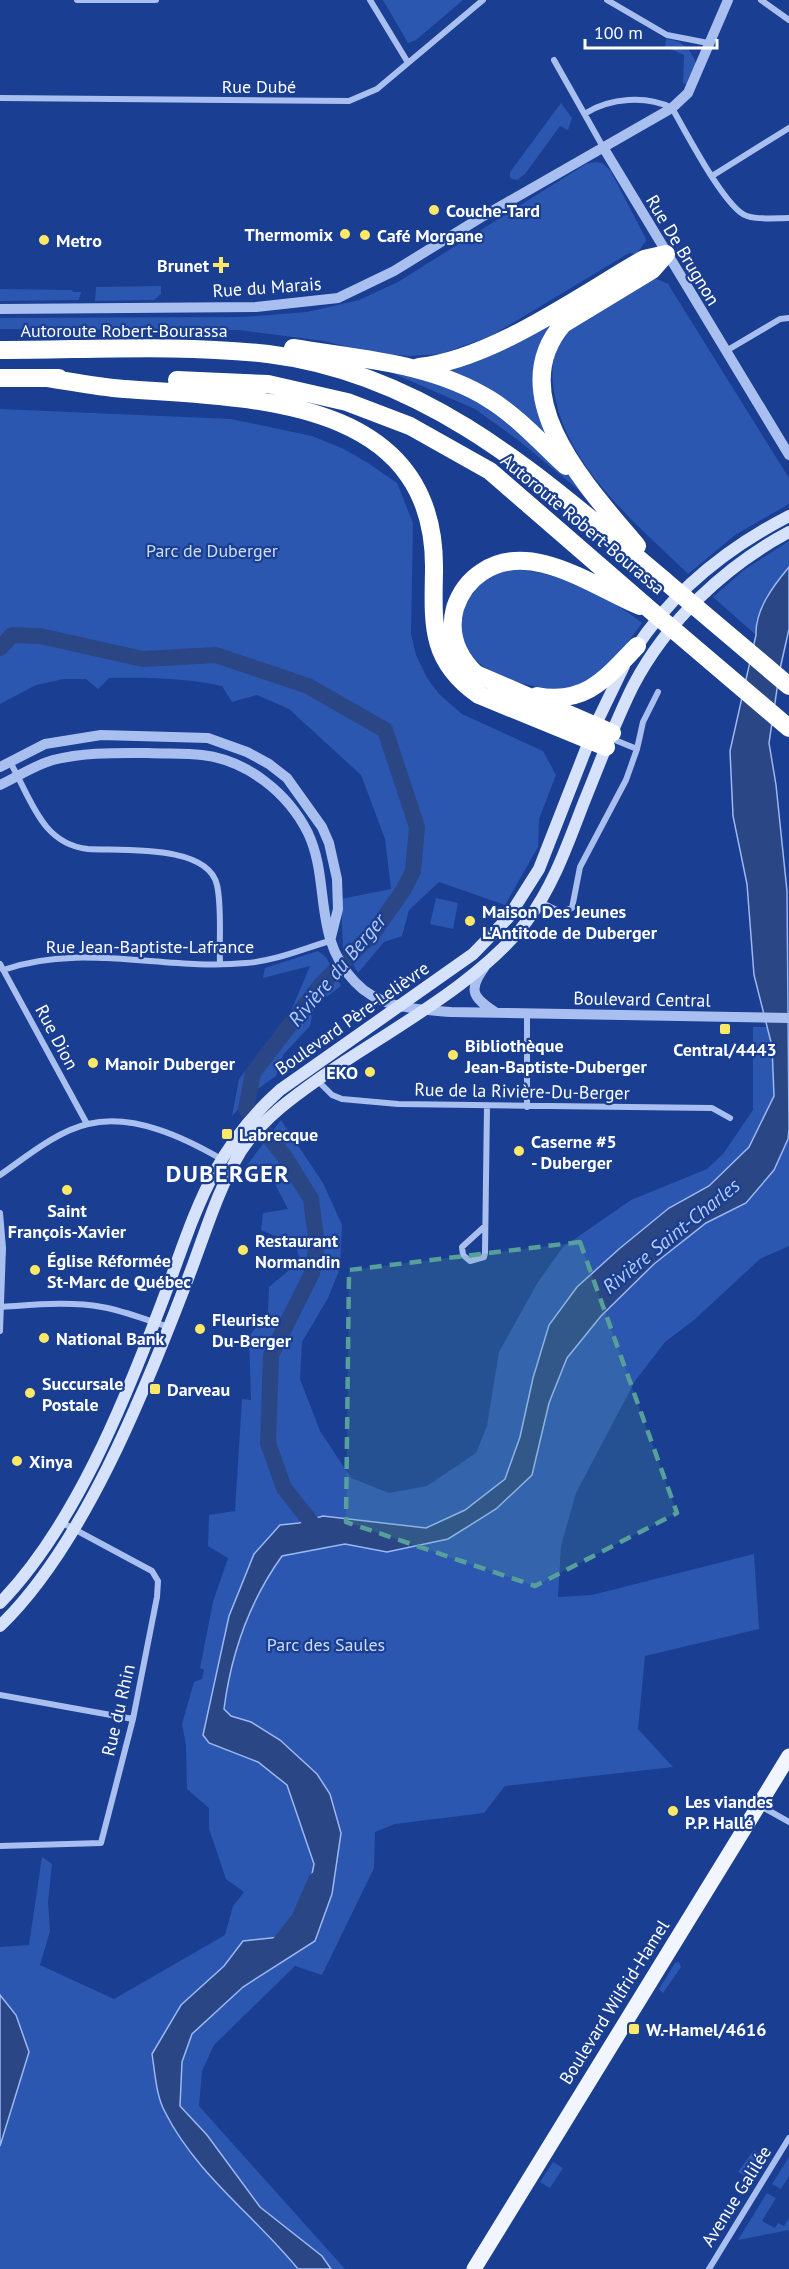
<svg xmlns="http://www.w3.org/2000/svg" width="789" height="2269" font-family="'PT Sans',sans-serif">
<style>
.green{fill:#2c57b1}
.water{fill:#2a4685;stroke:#9bb8f2;stroke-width:1.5}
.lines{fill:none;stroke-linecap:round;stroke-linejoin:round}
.river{stroke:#2a4685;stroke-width:16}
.minor{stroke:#a9bff0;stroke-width:6}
.tertiary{stroke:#a9bff0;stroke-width:10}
.secondary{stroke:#d6e1fb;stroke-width:12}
.primary{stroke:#f1f5ff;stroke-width:15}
.motorway{stroke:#fff;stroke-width:18}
.motorway-bridge{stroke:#fff;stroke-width:18}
.marked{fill:#579f9a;fill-opacity:0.2;stroke:#579f9a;stroke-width:4.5;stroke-dasharray:12 8;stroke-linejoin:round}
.poi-dot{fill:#ffe767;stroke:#193e92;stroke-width:2}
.labels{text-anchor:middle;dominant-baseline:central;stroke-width:4.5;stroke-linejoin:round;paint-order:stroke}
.street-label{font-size:18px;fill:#fff;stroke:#193e92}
.poi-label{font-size:18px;font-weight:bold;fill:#fff;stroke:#193e92;text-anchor:start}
.park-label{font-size:18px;fill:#cfddfb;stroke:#193e92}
.water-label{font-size:20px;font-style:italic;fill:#b5caf6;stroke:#193e92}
.district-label{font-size:24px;font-weight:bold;letter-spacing:1.5px;fill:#fff;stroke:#193e92}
</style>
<rect width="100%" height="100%" fill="#193e92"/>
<path class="green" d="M383,0H463L416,40L408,43Z
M666,39C683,41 690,48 696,63L688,86L683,83L684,55L665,47Z
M561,103L572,118L568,130L560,126L525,174L517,180L510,178V172Z
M595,162L602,163L610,170L645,237L646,241L636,254L629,253L491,336L441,354L409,356L372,353L324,341L239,330L0,329V318L243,317L307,312L359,300L398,282L586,164Z
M643,264L545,341L553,446L443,369Z
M657,279L668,284L789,478V504L735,535L688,574C634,521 563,465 553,385C551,365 554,345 567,329C578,317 632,290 650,280Z
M161,286V294L154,300L95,301L96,287Z
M0,289L72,290L73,292H81L79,300L0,301Z
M384,364L490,402L583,488L580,491L518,440L475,409L383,369Z
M0,409L231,419L312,436L344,449L368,463L397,483L413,523L411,634L416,655L427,678L439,694L462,714L543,751L556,775L539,819L538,847L505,905L439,882L409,910L402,936L384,942L358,973L343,948L341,899L391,889L385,839L361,775L289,709L257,695L232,702L222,686C185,678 147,677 109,678L98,689L86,679H63L36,685L0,704Z
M789,541V567L768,596L756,621V635L713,597L744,570Z
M505,569C550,568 608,595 642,623C624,647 604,680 573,687C545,694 490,678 472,656C461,643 460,628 463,613C465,602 468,592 477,585C484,578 496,574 505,569Z
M436,898L458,903L453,929L430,924Z
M318,951L326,957L341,986L314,1006L310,1026L283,1055L276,1076L255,1091L232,1116L239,1079L291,1011L310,966L263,978L265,968Z
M753,1027H769L774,1046L776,1097L751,1149L711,1187L671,1209L579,1289L552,1326L534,1378L522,1437L507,1481L467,1514L426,1530L303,1523L386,1548L447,1538L494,1507L530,1474L547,1399L565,1356L600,1313L652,1261L708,1219L744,1201L770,1169L784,1137L789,1079V1246L760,1259L694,1320L665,1342L635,1381L576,1493L561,1546L558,1597L592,1595L754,1554L759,1629L645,1656L638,1729L673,1767L505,1786L484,1813L395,1824L375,1832L374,1868L322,1975L295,1966L214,2045L202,2071L199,2106L345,2269H0V1947L29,1945L42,1857L52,1864L48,1902L50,1931L40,1965L114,1999L225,1935L233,1906L244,1892L226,1879L209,1829V1808L187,1789L186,1745L182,1724L194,1682L202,1679L204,1670L200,1668L213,1602L228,1558L208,1546L209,1515L235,1511L242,1399L251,1400L249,1336L268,1313L269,1287L300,1261L296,1245L261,1230L263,1213L288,1209L272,1178L241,1173L281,1120L323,1183L342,1225L340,1268L328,1298L302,1342L300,1379L320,1431L351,1478L389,1493L427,1486L476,1453L487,1426L499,1352L538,1282L563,1247L631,1200L707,1169L723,1154L753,1110Z
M679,1962L681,1967L663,1993L659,1989L675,1963Z
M754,2150L768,2159L752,2180L738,2172Z
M789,2157V2176L781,2189L772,2184Z
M553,2162L563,2168L550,2188L540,2182Z
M767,2193L776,2198L762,2221L775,2228L778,2223L784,2226L789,2218V2230L738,2240Z"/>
<path class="water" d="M789,567V629L780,669L769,743L776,785L787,891L789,1129L788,1139L774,1170L746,1203L706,1223L654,1264L601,1316L567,1358L549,1403L532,1475L496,1509L448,1539L387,1552L345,1544L282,1556C249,1602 231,1654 224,1709L231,1716L251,1722L280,1740L317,1774L330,1794L341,1833L332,1894L315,1941L243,1987L192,2034L182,2062L180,2106L207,2135L260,2207L322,2256L331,2269H298C255,2216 196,2174 165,2112C156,2096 155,2072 152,2054L181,2005L224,1966L243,1941L290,1936L306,1905L314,1864L287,1785L258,1762L209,1743L203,1735L229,1616L254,1554L280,1525L299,1523L323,1516L426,1528L465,1510L505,1479L520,1437L533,1378L549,1325L577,1287L619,1249L669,1208L709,1186L749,1147L774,1096L772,1046L754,975L747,884L733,816L730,751L756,635C755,610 773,586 789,567Z
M0,1995L16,2015L29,2052L0,2146Z"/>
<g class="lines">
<path class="river" d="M0,648L12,635L40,636L143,659L216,655L308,686L385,730L417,827L413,871L404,889L374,932L319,987L253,1073L246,1109L285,1157L311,1199L317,1245L312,1273L271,1355L268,1443L284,1488L322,1536
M272,1953L299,1919L316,1880"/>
<path class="minor" d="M77,0H156
M370,0L407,61
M607,0L667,35L708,43
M761,0L789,20
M554,60L603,147
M0,98L349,101L377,89L483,0
M586,113C610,98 646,95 672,108C685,130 725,209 747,216C759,220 776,218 789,218
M712,176L789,128
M726,351L780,319L789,318
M610,738L637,749
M10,762C31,798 41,844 88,849C122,851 208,844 217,885C222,907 219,940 220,964
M540,902L561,912L572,908L580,867L626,780L637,749L643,722L658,692
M0,964L87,1124
M3,970C81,942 166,971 246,963C275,961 302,949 330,941
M317,1080L332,1095L342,1099L398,1104L712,1108L730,1118
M527,1107V1013
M0,1175C26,1157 57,1131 88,1124C134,1113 185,1138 223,1160
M0,1213L3,1248L0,1331
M485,1226L462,1247L463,1255L470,1261L484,1257L485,1253L487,1106
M0,1307C33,1305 69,1301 102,1307C125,1311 146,1320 169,1327
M0,1695L133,1719
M759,1805L789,1822
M0,1846L101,1843L133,1719L157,1597L158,1581L152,1571L61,1522
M709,2269L789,2138"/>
<path class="tertiary" d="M603,147L789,455
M0,309L256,307L338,298L394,271L480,218L672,108L688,93L728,0
M0,767L45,744L101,735L208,738L247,752L269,764L287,778L322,827L329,843L337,879L338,909L330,941
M0,785C17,777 35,765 53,760C85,752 116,753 148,753C166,754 185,753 202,755C247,760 288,793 308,833C331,882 312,937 355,982C380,1009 416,1009 451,1012L789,1018
M484,968C467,991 474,998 495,1012"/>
<path class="secondary" d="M634,651C672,592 727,548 789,516
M0,1603C74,1527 124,1403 161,1305C194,1219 208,1154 280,1090L473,954L508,918L539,869L595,726L624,666
M0,1626C83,1546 144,1393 185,1286C203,1241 216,1192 241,1151C262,1119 293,1097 323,1076C388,1031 480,983 527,921C554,885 568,843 584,802C600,763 614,724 633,686C667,621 725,566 789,532"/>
<path class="primary" d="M474,2269L789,1756"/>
<path class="motorway" d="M293,348C359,359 431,363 489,399C517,416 541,443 566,466
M0,350C89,350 179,344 268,354C430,374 545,481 665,581
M419,367C493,359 579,296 644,259L666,254
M0,378H59
M48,378C73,382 99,387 124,389C252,398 437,397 434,571C433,625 430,661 479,695L606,747
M177,380L268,384L347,402L410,426L490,471L655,614
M637,546C591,491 500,397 563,324L652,270L666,254
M537,696C586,705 606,678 637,646
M612,733L476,674C458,657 448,634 455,608C460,593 468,581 482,572C531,539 594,587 640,606"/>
<path class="motorway-bridge" d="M665,581L789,686
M655,614L789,728"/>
</g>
<path class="marked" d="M580,1242L677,1513L535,1586L346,1522L349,1270Z"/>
<g class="poi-dot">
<circle cx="434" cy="210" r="6"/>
<circle cx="345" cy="234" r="6"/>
<circle cx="365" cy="235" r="6"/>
<circle cx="44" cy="240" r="6"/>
<path d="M218 256h6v6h6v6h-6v6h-6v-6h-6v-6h6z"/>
<circle cx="470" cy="921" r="6"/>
<rect x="719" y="1023" width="12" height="12" rx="3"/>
<circle cx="453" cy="1055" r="6"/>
<circle cx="93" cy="1063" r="6"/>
<circle cx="370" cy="1072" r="6"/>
<rect x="221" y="1128" width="12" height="12" rx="3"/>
<circle cx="519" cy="1151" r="6"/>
<circle cx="67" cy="1190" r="6"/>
<circle cx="243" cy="1250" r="6"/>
<circle cx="35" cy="1270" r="6"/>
<circle cx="200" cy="1329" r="6"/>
<circle cx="44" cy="1338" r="6"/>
<rect x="149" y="1383" width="12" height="12" rx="3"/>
<circle cx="30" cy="1393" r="6"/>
<circle cx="17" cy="1461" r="6"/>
<circle cx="673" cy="1811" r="6"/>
<rect x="628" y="2023" width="12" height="12" rx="3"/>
</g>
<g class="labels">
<g class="street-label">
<text x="259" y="86">Rue Dubé</text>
<text transform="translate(683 250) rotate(59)">Rue De Brugnon</text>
<text transform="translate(267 287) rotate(-4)">Rue du Marais</text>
<text x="124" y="330">Autoroute Robert-Bourassa</text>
<text transform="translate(583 524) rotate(40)">Autoroute Robert-Bourassa</text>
<text x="150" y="946">Rue Jean-Baptiste-Lafrance</text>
<text transform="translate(642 999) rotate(1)">Boulevard Central</text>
<text transform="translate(352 1018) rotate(-35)">Boulevard Père-Lelièvre</text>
<text transform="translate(57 1037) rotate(62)">Rue Dion</text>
<text transform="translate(522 1091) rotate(1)">Rue de la Rivière-Du-Berger</text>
<text transform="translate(118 1710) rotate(-77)">Rue du Rhin</text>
<text transform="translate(614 2002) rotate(-58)">Boulevard Wilfrid-Hamel</text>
<text transform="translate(736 2196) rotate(-58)">Avenue Galilée</text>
</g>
<g class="poi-label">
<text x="446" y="210">Couche-Tard</text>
<text x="333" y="234" text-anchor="end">Thermomix</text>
<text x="377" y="235">Café Morgane</text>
<text x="56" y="240">Metro</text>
<text x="209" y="265" text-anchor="end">Brunet</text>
<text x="482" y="911">Maison Des Jeunes<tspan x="482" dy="21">L'Antitode de Duberger</tspan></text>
<text x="465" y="1045">Bibliothèque<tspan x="465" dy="21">Jean-Baptiste-Duberger</tspan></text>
<text x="725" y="1049" text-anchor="middle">Central/4443</text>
<text x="105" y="1063">Manoir Duberger</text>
<text x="358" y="1072" text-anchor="end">EKO</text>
<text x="239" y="1134">Labrecque</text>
<text x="531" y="1141">Caserne #5<tspan x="531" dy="21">- Duberger</tspan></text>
<text x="67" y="1210" text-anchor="middle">Saint<tspan x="67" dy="21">François-Xavier</tspan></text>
<text x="255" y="1240">Restaurant<tspan x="255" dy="21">Normandin</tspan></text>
<text x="47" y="1260">Église Réformée<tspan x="47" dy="21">St-Marc de Québec</tspan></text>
<text x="212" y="1319">Fleuriste<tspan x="212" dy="21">Du-Berger</tspan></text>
<text x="56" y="1338">National Bank</text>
<text x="42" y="1383">Succursale<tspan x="42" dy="21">Postale</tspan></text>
<text x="167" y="1389">Darveau</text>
<text x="29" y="1461">Xinya</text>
<text x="685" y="1801">Les viandes<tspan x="685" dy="21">P.P. Hallé</tspan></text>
<text x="646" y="2029">W.-Hamel/4616</text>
</g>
<g class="park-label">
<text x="212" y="550">Parc de Duberger</text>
<text x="326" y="1644">Parc des Saules</text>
</g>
<g class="water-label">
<text transform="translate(337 970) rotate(-50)">Rivière du Berger</text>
<text transform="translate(671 1236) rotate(-39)">Rivière Saint-Charles</text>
</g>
<g class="district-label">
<text x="228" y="1173">DUBERGER</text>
</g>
</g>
<path d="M585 39v9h132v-9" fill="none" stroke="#ffffff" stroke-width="3"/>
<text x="594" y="39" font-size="18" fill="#ffffff" stroke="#193e92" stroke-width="4.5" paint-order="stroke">100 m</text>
</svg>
